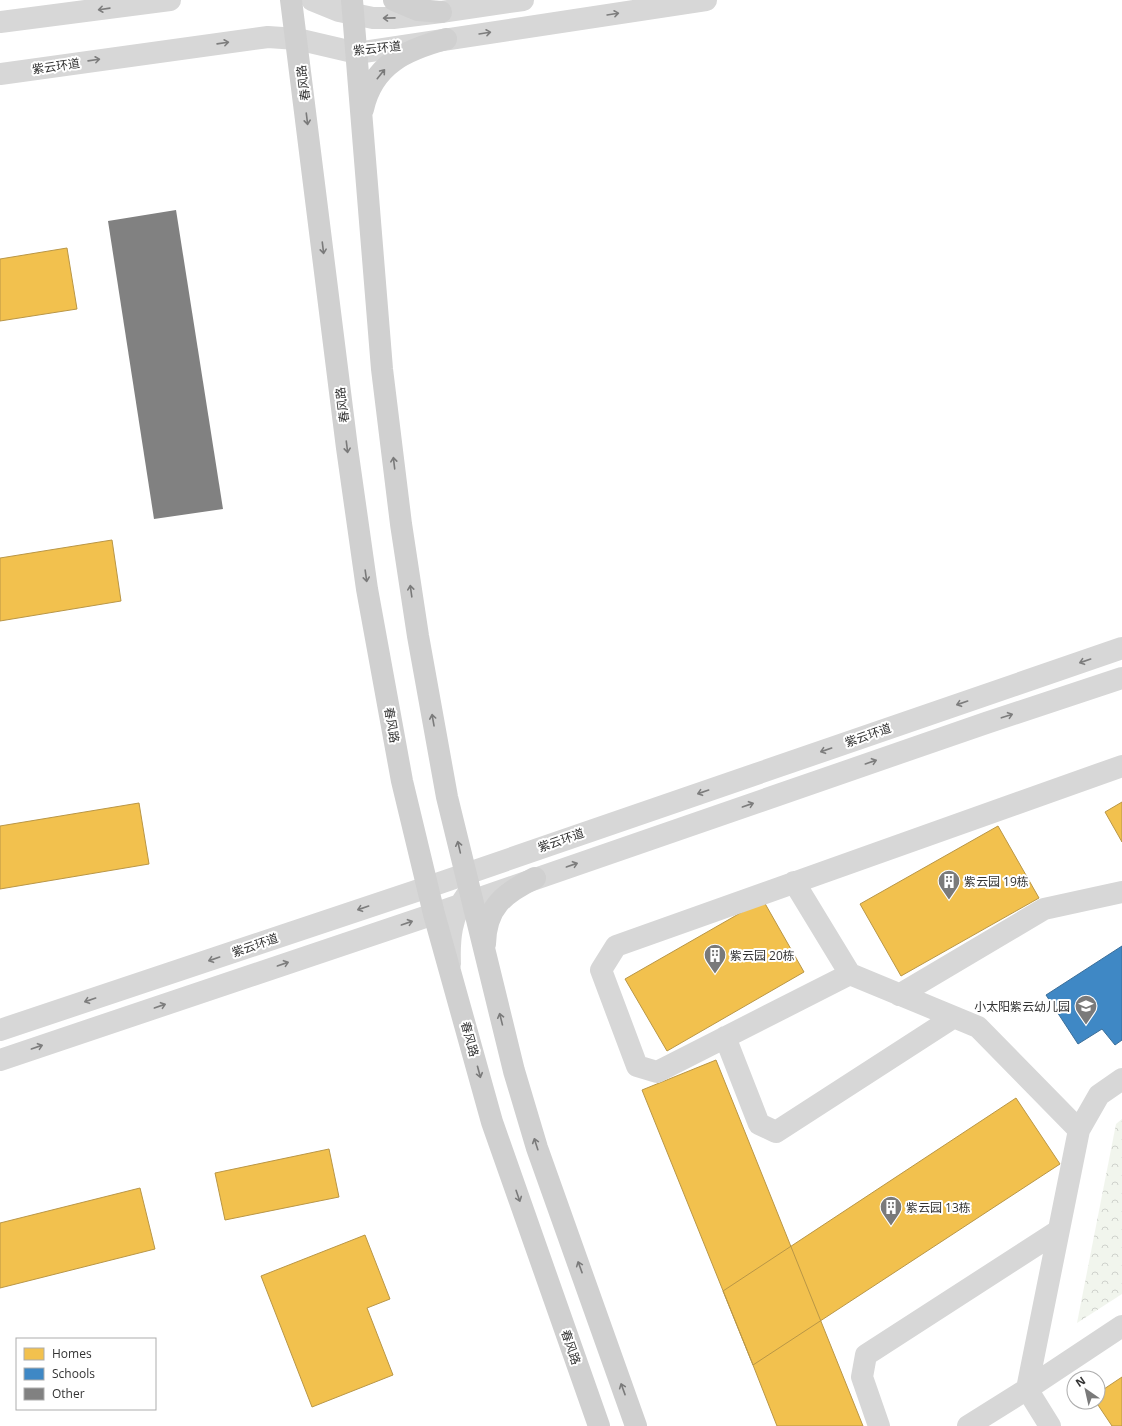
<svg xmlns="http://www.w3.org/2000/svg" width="1122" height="1426" font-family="'Open Sans','Noto Sans SC',sans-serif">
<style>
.forest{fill:url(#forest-crowns)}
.homes{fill:#f2c14e;stroke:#b99646}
.schools{fill:#3f88c5;stroke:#3b6e99}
.building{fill:#818181}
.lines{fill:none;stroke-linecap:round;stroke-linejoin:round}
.minor{stroke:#d7d7d7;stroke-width:22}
.tertiary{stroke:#d7d7d7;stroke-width:22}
.secondary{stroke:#d0d0d0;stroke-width:22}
.oneway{stroke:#7d7d7d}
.oneway2{stroke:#7a7a7a}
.labels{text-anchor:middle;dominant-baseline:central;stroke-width:4;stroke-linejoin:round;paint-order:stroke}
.street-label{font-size:12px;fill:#333;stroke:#fff}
.poi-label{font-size:12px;fill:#333;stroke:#fff;text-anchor:start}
</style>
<defs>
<pattern id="forest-crowns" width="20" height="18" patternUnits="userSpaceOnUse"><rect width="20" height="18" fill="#f1f5ed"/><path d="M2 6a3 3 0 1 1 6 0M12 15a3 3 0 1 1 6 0" fill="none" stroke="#cfd2cc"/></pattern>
</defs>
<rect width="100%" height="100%" fill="#fff"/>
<path class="forest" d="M1122,1119V1294L1077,1323L1116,1124Z"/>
<path class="homes" d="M67,248L77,309L0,321V259Z
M112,540L121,601L0,621V558Z
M1122,802V842L1105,812Z
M139,803L149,864L0,889V826Z
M998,826L1039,898L901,976L860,904Z
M763,900L804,972L667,1051L625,979Z
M716,1060L863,1426H777L753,1365L642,1090Z
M1016,1098L1060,1164L753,1365L723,1291Z
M329,1149L339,1197L225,1220L215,1173Z
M140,1188L155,1249L0,1288V1223Z
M365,1235L390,1299L367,1308L393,1375L312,1407L261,1276Z
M1122,1377V1426H1112L1096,1402H1098V1393Z"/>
<path class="schools" d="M1122,946V1040L1115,1045L1102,1029L1078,1044L1046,995Z"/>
<path class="building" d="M176,210L223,509L154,519L108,221Z"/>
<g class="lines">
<path class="minor" d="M794,882L850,974
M899,995L1044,909L1122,892
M725,1037L759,1124L776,1132L954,1017
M1079,1130L978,1027L850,974L657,1072L637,1066L601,970L616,946L1122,766
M879,1426L862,1377L866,1355L1058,1231
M968,1426L1027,1389L1079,1130L1099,1095L1122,1079
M1050,1426L1027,1389L1122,1326"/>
<path class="tertiary" d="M312,0L339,11L373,18H393L441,12L523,0
M0,22L170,0
M0,74L268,37L297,39L357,53L706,0
M450,964C449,939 451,916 466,896
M0,1030L428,887L1122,648
M0,1060L434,914L986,723L1122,678"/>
<path class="secondary" d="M291,0L347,448L367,589L402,781L434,914L492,1122L599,1426
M352,0L382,369L401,524L418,636L447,797L514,1071L537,1148L636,1426
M394,0L418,10L441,12
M363,109C373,64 406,50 446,39
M485,944C486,907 504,893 535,878"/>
</g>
<defs><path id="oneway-shaft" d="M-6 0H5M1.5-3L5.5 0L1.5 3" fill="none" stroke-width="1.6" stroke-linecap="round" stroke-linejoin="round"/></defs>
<g class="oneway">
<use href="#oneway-shaft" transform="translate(104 9) rotate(172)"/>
<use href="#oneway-shaft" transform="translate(613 14) rotate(-9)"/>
<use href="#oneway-shaft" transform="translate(389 18) rotate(179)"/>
<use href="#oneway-shaft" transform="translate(485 33) rotate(-9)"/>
<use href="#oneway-shaft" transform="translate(223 43) rotate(-8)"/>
<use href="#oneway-shaft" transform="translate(94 60) rotate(-8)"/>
<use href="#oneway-shaft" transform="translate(1085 661) rotate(161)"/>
<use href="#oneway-shaft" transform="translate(962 703) rotate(161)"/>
<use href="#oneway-shaft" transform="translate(1007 716) rotate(-18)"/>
<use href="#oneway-shaft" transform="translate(826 750) rotate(161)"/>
<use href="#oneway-shaft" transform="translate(871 762) rotate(-19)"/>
<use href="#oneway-shaft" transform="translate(703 792) rotate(161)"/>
<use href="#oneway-shaft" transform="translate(748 805) rotate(-19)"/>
<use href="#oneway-shaft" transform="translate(572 865) rotate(-19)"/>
<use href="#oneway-shaft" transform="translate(363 908) rotate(161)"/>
<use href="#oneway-shaft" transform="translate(407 923) rotate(-19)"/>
<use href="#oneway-shaft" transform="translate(214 959) rotate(161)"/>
<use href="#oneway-shaft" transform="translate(283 964) rotate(-19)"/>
<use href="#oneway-shaft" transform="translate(90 1000) rotate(161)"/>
<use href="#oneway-shaft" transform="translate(160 1006) rotate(-19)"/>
<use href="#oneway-shaft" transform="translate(37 1047) rotate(-19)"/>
</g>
<g class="oneway2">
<use href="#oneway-shaft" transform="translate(381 74) rotate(-51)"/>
<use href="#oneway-shaft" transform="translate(307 119) rotate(83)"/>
<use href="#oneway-shaft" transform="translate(323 248) rotate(83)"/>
<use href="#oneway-shaft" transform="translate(347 447) rotate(83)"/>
<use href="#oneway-shaft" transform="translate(394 463) rotate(-97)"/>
<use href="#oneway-shaft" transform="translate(366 576) rotate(82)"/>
<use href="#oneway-shaft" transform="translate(411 591) rotate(-98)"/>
<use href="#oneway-shaft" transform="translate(433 720) rotate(-100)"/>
<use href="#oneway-shaft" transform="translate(459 847) rotate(-103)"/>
<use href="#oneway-shaft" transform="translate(501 1019) rotate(-104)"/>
<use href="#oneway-shaft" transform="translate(479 1072) rotate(75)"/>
<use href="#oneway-shaft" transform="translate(536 1144) rotate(-108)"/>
<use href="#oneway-shaft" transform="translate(518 1196) rotate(71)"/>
<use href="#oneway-shaft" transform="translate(580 1267) rotate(-110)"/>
<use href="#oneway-shaft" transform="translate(623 1389) rotate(-110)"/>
</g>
<defs>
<g id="building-pin" transform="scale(1.15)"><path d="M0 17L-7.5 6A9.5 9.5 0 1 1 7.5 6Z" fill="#7a7a7a" stroke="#fff"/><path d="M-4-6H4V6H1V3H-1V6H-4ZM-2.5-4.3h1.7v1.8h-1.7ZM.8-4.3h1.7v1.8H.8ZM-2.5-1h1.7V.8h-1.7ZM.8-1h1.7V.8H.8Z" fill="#fff"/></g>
<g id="school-pin" transform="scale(1.15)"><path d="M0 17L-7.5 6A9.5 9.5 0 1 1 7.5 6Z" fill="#7a7a7a" stroke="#fff"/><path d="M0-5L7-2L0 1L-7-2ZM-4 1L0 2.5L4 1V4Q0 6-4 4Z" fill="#fff"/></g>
</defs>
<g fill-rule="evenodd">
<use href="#building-pin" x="949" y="881"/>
<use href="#building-pin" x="715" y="955"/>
<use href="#school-pin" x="1086" y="1006"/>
<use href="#building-pin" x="891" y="1207"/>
</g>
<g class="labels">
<g class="street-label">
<text transform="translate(377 48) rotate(-6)">紫云环道</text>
<text transform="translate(56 66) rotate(-8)">紫云环道</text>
<text transform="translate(303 83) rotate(-97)">春风路</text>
<text transform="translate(342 405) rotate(-97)">春风路</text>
<text transform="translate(392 725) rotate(80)">春风路</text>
<text transform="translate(868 735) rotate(-19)">紫云环道</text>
<text transform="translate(561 840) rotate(-19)">紫云环道</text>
<text transform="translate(255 945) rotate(-19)">紫云环道</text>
<text transform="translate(470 1039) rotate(75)">春风路</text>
<text transform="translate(571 1347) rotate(71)">春风路</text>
</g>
<g class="poi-label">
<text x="964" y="881">紫云园 19栋</text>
<text x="730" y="955">紫云园 20栋</text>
<text x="1070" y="1006" text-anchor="end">小太阳紫云幼儿园</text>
<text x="906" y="1207">紫云园 13栋</text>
</g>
</g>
<rect x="16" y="1338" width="140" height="72" fill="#ffffff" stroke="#adadad"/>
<rect x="24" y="1348" width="20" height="12" fill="#f2c14e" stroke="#adadad"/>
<text x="52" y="1358" font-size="12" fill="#333333">Homes</text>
<rect x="24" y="1368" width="20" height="12" fill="#3f88c5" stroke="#adadad"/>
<text x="52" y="1378" font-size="12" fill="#333333">Schools</text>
<rect x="24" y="1388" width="20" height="12" fill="#818181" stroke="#adadad"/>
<text x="52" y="1398" font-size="12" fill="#333333">Other</text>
<g transform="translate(1086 1390) rotate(326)"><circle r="19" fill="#ffffff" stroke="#adadad"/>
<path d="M0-3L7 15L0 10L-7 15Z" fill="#7a7a7a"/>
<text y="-6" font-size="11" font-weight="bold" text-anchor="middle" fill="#333333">N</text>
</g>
</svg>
